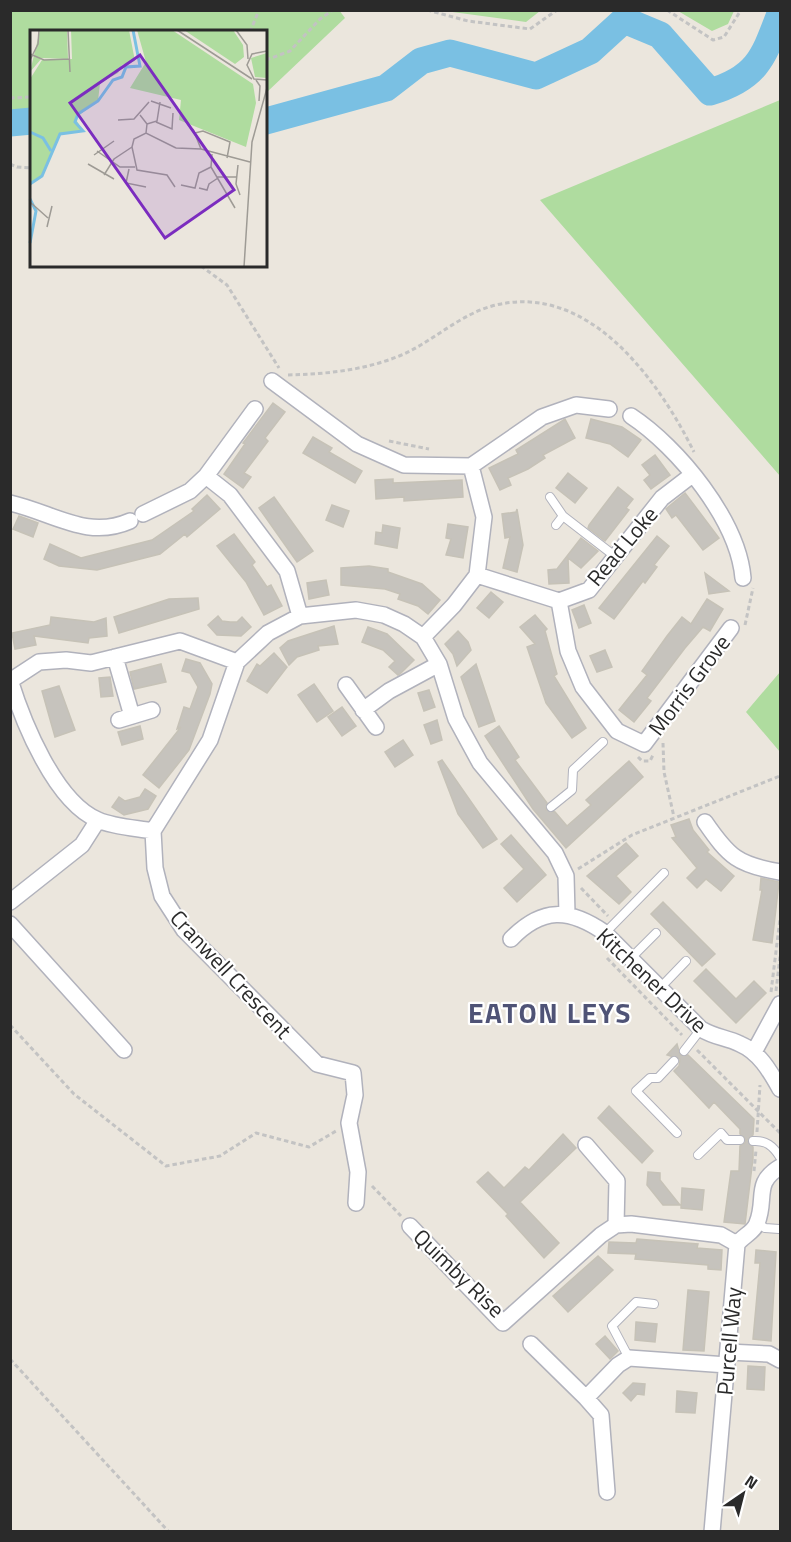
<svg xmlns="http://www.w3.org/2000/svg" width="791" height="1542" font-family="'Titillium Web',sans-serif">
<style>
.green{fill:#afdc9f}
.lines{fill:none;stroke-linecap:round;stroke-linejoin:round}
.river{stroke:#7ac0e3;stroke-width:27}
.building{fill:#c6c3bd;stroke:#c6c2b7;stroke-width:1.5}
.service-casing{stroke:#b1b2bc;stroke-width:10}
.minor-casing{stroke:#b1b2bc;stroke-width:18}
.path{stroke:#c3c3c3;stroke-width:3;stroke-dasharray:4.5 3;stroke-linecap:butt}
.service{stroke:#fff;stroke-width:8}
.minor{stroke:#fff;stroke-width:15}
.labels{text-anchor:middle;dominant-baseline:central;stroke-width:4.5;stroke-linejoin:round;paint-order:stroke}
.street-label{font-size:22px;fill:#2a2a2a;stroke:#fff}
.district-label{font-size:28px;font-weight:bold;letter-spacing:1.5px;fill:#4f5376;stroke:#fff}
.inset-river{fill:none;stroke:#7ac0e3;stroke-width:3}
.inset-road{fill:none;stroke:#9e9b95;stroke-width:1.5}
.view{fill:#7b2cbf;fill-opacity:0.15;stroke:#7b2cbf;stroke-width:3}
.inset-edge{fill:none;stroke:#2a2a2a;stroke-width:3}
</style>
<rect width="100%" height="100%" fill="#ebe6dd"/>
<path class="green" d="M339,10L345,18L266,93V32H32L31,121L11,123V11Z
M445,11H540L526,22Z
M678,11H734L728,24L712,31Z
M780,100V476L540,200Z
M780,672V752L746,712Z"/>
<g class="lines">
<path class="river" d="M266,121L386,88L421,61L450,53L536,76L590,51L624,20L660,35L710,92C758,78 764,56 780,14
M10,123L32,121"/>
</g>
<path class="building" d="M273,403L285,412L265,438L268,441L244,473L251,477L243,488L224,474L245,444L243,443Z
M565,419L575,438L543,455L545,458L528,469L508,478L511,485L500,490L489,468L518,454L516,450Z
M591,419L622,427L641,440L628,457L610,444L586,438Z
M313,437L332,448L329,452L362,471L355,483L303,453Z
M655,455L670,475L651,489L644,480L650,475L642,465Z
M568,473L587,488L575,503L556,488Z
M393,479V483L462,480L463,497L404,501V497L376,499L375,480Z
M618,487L633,499L626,508L629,510L605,541L588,528L589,525Z
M685,493L719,538L703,550L676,515L672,518L666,509Z
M207,495L220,509L187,537L185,534L160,554L97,570L59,566L44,559L50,544L81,558L152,540L194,511L192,509Z
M274,497L313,551L297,562L259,508Z
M332,505L349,511L343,527L326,520Z
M517,509L523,545L517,572L503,568L510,537L505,538L502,514L516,512Z
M19,516L38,523L33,537L13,529Z
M448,524L468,527L463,558L446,555L451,539L446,538Z
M383,525L400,528L397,548L375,544L376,532L382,533Z
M234,534L255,562L252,565L267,587L271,585L282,606L264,615L246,582L217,546Z
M657,536L669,546L654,565L657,567L645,583L643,581L614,619L599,608Z
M581,538L598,551L581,568L568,558L569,583L549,584L548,570L557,569Z
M369,566L388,569V572L422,584L440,600L428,614L418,606L398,599L400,594L385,589L341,585V568Z
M705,573L729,591L709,594Z
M326,580L329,595L309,599L307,583Z
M491,592L503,602L489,618L477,608Z
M198,598L199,609L119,633L114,617L169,599Z
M707,599L723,609L710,631L703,627L685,648L647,698L651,701L634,722L619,710L647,675L642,671L667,636L682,617L691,624Z
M584,605L591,623L579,628L572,610Z
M535,615L547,629L545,631L557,674L554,676L586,728L572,738L546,703L527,647L535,644L520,627Z
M218,616L222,621L230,622H237L242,617L251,627L241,636L217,635L208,625Z
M51,617L94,622L106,618L107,636L89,638L88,643L34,636L36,645L15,649L12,633L50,625Z
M334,626L338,644L318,646L319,650L297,657L289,665L280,648L288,641Z
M368,627L387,634L414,660L401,673L398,675L389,667L395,661L383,650L362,642Z
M458,631L468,642L471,650L457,666L453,654L445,644Z
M605,650L612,667L597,672L590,656Z
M274,653L287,667L267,693L247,681L257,664L260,666Z
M186,659L200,663L212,684L210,694L189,750L159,788L143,775L181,727L177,729L184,707L190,709L198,687L190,673L182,671Z
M161,664L166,682L134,689L130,672Z
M476,664L495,721L479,727L461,677Z
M110,677L113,696L101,697L99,678Z
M314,684L333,711L317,722L298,695Z
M59,686L75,730L55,737L42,691Z
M429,690L435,707L424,711L418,693Z
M342,707L356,726L342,736L328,717Z
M437,720L442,740L431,744L424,725Z
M140,726L143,739L122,745L118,732Z
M499,726L519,757L515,760L547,803L546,810L555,812L567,826L591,805L586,800L629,761L643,777L566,848L533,809L485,736Z
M403,740L413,755L395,767L385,752Z
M442,760L497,839L483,848L458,814L438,762Z
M145,789L156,796L148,809L124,815L112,807L119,797L125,801L140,797Z
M689,819L693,830L709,850L707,852L734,876L721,891L706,879L697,888L687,878L697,868L672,838L676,837L671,825Z
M511,835L546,875L517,902L504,888L524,869L501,844Z
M626,843L638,856L616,876L631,892L619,904L587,876Z
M761,878L779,882L772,943L753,940L762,890H760Z
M663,902L715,954L702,966L651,914Z
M706,969L736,999L754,981L766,993L736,1023L694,981Z
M677,1044L680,1055H688L754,1119L753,1135L747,1140L753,1147V1158L745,1224L724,1222L731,1171H739L740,1146L745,1143V1138L740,1134V1129L714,1102L709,1108L674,1071L679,1066L680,1059L667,1055Z
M609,1106L653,1151L642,1163L598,1118Z
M563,1134L576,1148L520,1202L559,1243L544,1258L506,1216L508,1214L477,1182L488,1172L504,1188L525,1167L529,1170Z
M648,1172L660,1173V1180L680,1205H663L647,1185Z
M682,1188L704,1190L702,1210L681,1208Z
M637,1239L698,1244L697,1248L722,1250L721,1270L708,1269V1265L635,1259L636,1254L608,1253L609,1242L636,1243Z
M756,1250L776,1252L771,1341L753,1339L760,1263H755Z
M598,1256L613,1270L568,1312L553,1296Z
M688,1290L709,1292L704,1351L683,1350Z
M636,1322L657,1324L655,1342L635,1340Z
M605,1336L618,1351L610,1359L596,1344Z
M748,1366L765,1367L764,1390L747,1389Z
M633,1383L645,1384L644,1395L637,1394L631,1401L623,1393Z
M677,1391L697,1393L695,1413L676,1412Z"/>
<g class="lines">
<g class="service-casing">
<path id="service" d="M550,497L563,516L616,557
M556,525L563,516
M551,807L572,790L573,770L603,742
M605,933L664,873
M630,959L656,933
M659,989L686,961
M684,1051L701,1029
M674,1061L658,1078H650L636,1091L677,1133
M753,1141C766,1140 773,1146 780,1157
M698,1155L721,1133L727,1140H740
M757,1223L765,1228L779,1229
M629,1358L612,1326L636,1302L654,1304"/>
</g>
<g class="minor-casing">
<path id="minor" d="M272,381L357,444L404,465L471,466L542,417L576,405L609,409
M631,416C678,447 738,520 743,578
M206,476L230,495L287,571L300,616
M10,503C54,513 87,540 130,521
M143,514L190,491L206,476L255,409
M477,575L559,601L589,590L662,498L692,475
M559,601L568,651L583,687L617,731L644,744L731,628
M423,637L454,605L477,575L484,517L471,466
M115,657L132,716
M10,680C23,722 55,802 98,820C114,827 136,828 153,831
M10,681L39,662L66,660L91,663L180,641L237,662
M346,685L376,727
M363,710L389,691L439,664
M119,720L152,710
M705,822C729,857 738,865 780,872
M10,902L82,845L98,820
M10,924L124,1050
M511,939C542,907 569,908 605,933L701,1029C716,1038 726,1037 740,1044C759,1052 770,1071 780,1089
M754,1052L780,1004
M586,1145L617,1181L616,1225
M356,1203L358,1172L349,1123L355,1095L353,1073L317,1064L184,930L162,896L155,868L153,831L210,740L237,662L268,633L300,616L356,610L384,615L404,624L423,637L439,664L456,719L480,763L555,853L566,876L567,914
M410,1226L503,1323L601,1235L616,1225L631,1224L721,1235L737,1244
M531,1344L586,1398L618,1365L629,1358L727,1365
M728,1352L769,1354L780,1360
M586,1398L601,1415L607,1492
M712,1532L737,1244C743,1236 754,1232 757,1223C767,1199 753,1183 780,1167"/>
</g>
<path class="path" d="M427,10L468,21L530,29L557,10
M667,10L713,40L724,37L741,10
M250,32L259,10
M266,60L290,51L320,19L333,10
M10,98L32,97
M10,164L17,167L32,168
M201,266L227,285L279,368
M288,375C328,374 367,370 404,354C434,340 460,315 492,306C587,280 658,379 694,452
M389,441L429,449
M745,625L753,588
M663,743L664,772L674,817
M638,757L642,761H650L653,755
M578,869L632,835L780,776
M581,888L608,916
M607,958L682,1035
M776,991L780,956
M771,992L780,919
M10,1025L74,1094L166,1166L220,1156L256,1133L309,1147L336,1131
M697,1050L780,1133
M757,1132L760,1085
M754,1171L756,1150
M372,1186L401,1216
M10,1359L169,1532"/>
<use href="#service" class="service"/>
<use href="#minor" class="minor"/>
</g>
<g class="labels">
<g class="street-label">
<text transform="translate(622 546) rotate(-50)">Read Loke</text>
<text transform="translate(689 685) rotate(-53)">Morris Grove</text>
<text transform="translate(231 974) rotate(47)">Cranwell Crescent</text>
<text transform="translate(652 980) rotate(43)">Kitchener Drive</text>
<text transform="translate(459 1273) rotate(44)">Quimby Rise</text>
<text transform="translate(729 1341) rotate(-85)">Purcell Way</text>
</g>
<g class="district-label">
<text x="550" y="1012">EATON LEYS</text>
</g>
</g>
<g transform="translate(30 30)">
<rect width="237" height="237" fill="#ebe6dd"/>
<path d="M10,0H37L38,29L12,28L0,42ZM41,0H99L105,31L92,35L88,43L70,53L68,71L45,88L53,101L30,104L12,146L0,154V49L12,30L42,29ZM107,0H142L223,54L226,73L216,117L149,90L151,70L100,58L116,32ZM154,0H203L213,15L214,27L205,34ZM237,23V48L225,47L221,28Z" fill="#afdc9f"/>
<path class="inset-river" d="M0,102L13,108L21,121M0,154L12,146L30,104L53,101L45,92L48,84L68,71L83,50L92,47L96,37L110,36L103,0M0,169L6,181L0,213"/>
<path class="inset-road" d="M38,0L40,42M147,0L222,49M206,0L217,15L218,29M237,21L222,24L217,35L224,49L237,50M0,24L14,30L40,29M0,30L8,14L9,0M226,50L230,56L229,71M121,71L141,78M110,85L117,94L116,103M88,90L104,89L119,72M126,92L142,99L143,83M117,94L127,91L130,72M163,99L171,119M165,103L173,101L200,112L197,128M146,118L171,119L220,132M67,121L90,137H105M182,124L181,137L205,178M64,125L84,111M58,134L84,149M208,135L206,154L210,165M99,139L96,153L116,157M74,145L84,129L102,117M187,147H207M151,155L165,158L169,143L181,137M145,157L137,145L107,140L102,117L104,109L116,103L146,118M169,158L177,160L179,154L188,148M0,172L18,188M17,197L22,176M214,237L222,112L237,58"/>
<path class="view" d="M110,25L204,160L135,208L40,73Z"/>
<rect width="237" height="237" class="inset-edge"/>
</g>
<rect width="791" height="1542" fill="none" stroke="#2a2a2a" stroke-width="24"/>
<g transform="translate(743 1494) rotate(35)" stroke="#ffffff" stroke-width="4.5" paint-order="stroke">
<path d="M0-4.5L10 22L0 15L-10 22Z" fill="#2a2a2a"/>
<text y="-9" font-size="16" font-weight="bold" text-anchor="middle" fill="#2a2a2a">N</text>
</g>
</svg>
